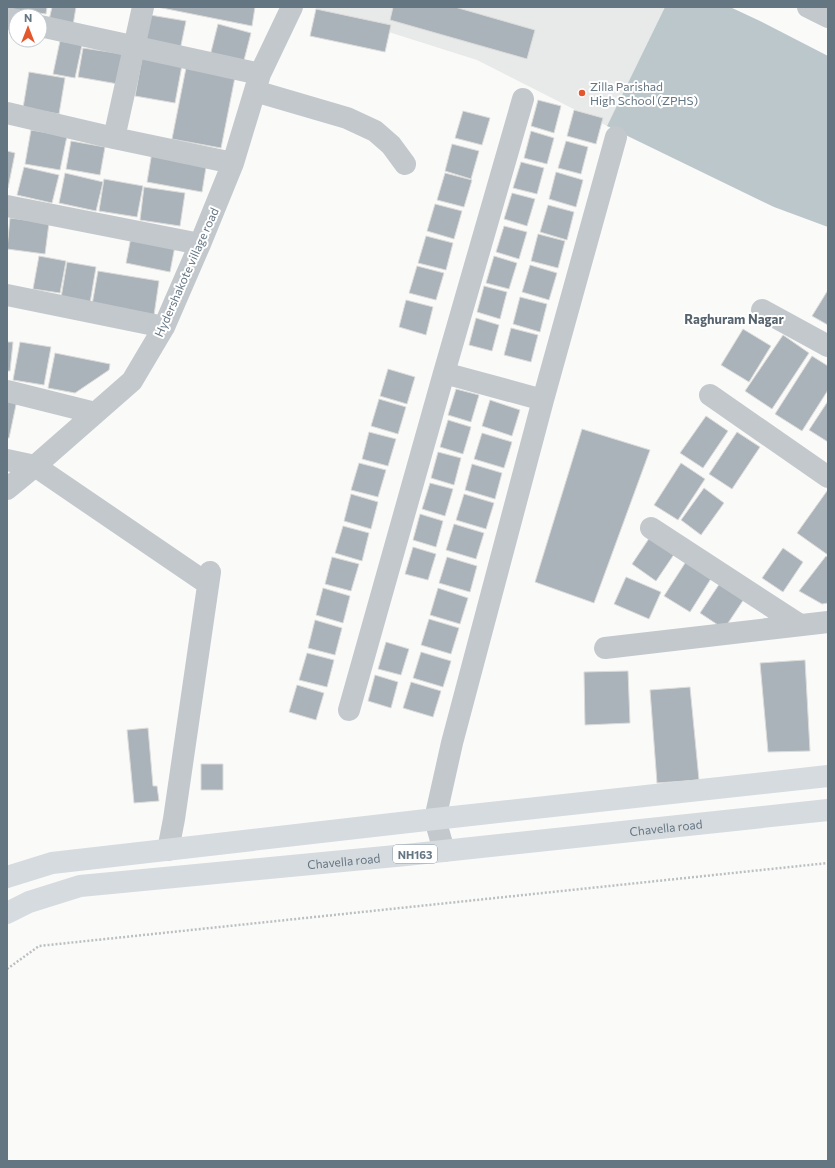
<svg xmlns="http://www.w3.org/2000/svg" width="835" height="1168" font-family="Commissioner,sans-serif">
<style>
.built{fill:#e8e9e9}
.water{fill:#bbc7cb}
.building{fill:#aab3b9;stroke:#dcdcda}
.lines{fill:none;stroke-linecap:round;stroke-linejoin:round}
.path{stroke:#bbbfc2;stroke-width:2.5;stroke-dasharray:2 2;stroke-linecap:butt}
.minor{stroke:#c3c8cc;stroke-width:22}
.highway{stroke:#d6dbdf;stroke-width:22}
.poi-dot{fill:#e4572e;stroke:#fff;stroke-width:1.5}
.labels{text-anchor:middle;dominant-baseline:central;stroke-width:4;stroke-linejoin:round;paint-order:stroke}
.shield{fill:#fff;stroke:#939fa8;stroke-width:1}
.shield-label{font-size:11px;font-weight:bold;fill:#657683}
.poi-label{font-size:12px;fill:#657683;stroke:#fff;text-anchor:start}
.street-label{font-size:12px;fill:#657683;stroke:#fff}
.neighbourhood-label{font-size:13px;font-weight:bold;fill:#57646e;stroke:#fff}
</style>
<rect width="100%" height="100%" fill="#fafaf8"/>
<path class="built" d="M317,7H665L607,126L477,60L316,9Z"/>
<path class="water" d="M665,7H730L760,21L828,56V227L774,207L607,126Z"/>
<path class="building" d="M10,7H47L46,14L10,9Z
M52,7H76L73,25L49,20Z
M157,7H255L252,26Z
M393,7H455L535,30L527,59L390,20Z
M316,9L391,25L385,52L310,36Z
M150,15L186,21L180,50L144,44Z
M218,24L251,33L243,64L210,56Z
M60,41L82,45L75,78L53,74Z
M83,48L123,54L118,84L78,77Z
M142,58L182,65L175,103L135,96Z
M186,68L235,77L221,148L172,139Z
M29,72L65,78L59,114L23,108Z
M538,100L561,106L554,133L531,126Z
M574,110L603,118L596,144L567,136Z
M463,111L490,118L482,145L455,138Z
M31,130L67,136L60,170L25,164Z
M531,131L554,138L547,164L524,158Z
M71,141L105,147L100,175L66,169Z
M566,141L588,147L581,174L558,168Z
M452,144L479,151L471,179L445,171Z
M7,151L15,153L8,188H7Z
M152,152L207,161L202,192L147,182Z
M521,162L544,168L537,194L513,188Z
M24,167L59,175L52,203L17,195Z
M556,172L583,180L576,207L549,199Z
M65,173L103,182L96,211L59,203Z
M445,173L472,180L464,207L437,200Z
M104,179L143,186L137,217L99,211Z
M144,187L185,193L180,226L140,220Z
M512,193L535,199L527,226L504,219Z
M435,204L462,211L454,239L427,231Z
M548,205L574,212L567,240L540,232Z
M10,218L49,223L45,254L7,249Z
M504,226L527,232L519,259L496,252Z
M538,234L565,241L558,268L531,261Z
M426,236L453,243L446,270L418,263Z
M131,237L175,246L170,272L126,263Z
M39,256L66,261L60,293L33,289Z
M494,256L517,263L509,289L486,283Z
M67,262L96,267L90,303L61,298Z
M530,265L557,273L549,300L522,292Z
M417,266L444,273L436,300L409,293Z
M98,271L159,281L154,315L92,305Z
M484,286L507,292L500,319L477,312Z
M828,290V325L812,316Z
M520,297L547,304L540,332L513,324Z
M406,300L433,307L426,335L399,327Z
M476,318L499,325L492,351L469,345Z
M511,328L538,335L531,362L504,355Z
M743,329L771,346L749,382L721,365Z
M783,335L809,353L772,409L745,391Z
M7,342H13L10,371H7Z
M20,342L51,347L44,385L13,380Z
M55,353L110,364L109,370L75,393L48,388Z
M812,356L828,366V390L802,431L775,414Z
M388,369L415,377L407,404L380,396Z
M456,389L479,395L471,422L448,415Z
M7,398L17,400L9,438H7Z
M379,399L406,407L398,434L371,426Z
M490,400L520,410L512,436L482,426Z
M828,401V442L809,430Z
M706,416L728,431L703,468L680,453Z
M448,420L471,427L463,454L440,447Z
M582,429L650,450L594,603L535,582Z
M369,432L396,439L388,466L362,459Z
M737,432L760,447L732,489L709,474Z
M482,433L512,442L504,468L474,459Z
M438,452L461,458L454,485L431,478Z
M359,463L386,470L378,497L351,490Z
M681,463L705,479L678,520L654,505Z
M472,464L502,473L495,499L465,490Z
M430,483L453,489L445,516L422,509Z
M704,488L724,503L701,535L681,520Z
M827,491L828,492V555L797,533Z
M351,494L378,502L371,529L344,521Z
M464,494L494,503L486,529L456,520Z
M420,514L443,521L436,547L413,540Z
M454,524L484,533L476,559L446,550Z
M343,526L369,533L362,561L335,553Z
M652,534L677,550L656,581L632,564Z
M413,547L436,554L428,580L405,574Z
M783,548L803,562L783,592L762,578Z
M826,556L828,557V603L822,604L799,591Z
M332,557L359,564L351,591L325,584Z
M447,557L477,566L470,592L439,583Z
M687,560L712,577L690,612L664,596Z
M626,577L661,592L649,619L614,604Z
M722,580L746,596L724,629L700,613Z
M323,588L350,596L343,623L316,615Z
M438,588L468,598L460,624L430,615Z
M429,619L459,628L451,654L421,645Z
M315,620L342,628L335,655L308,648Z
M386,642L409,649L401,675L378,669Z
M421,652L451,661L443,687L413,678Z
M307,653L334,660L327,687L299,680Z
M805,660L810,751L768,752L760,663Z
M628,671L630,723L585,725L584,672Z
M375,675L398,682L391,708L368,701Z
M411,682L441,691L433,717L403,708Z
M297,685L324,693L316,720L289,712Z
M690,687L699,780L657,783L650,690Z
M148,728L153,786H157L159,801L134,803L127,730Z
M201,764H223V790H201Z"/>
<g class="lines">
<path class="path" d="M7,969L39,946L828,863"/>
<path class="minor" d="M808,7L828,17
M7,18L16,20
M40,26L260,74
M255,91L347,118L375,131L391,145L405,164
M523,99L444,373L543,400
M7,113L114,138L143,7
M114,138L233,163
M7,206L200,244
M7,295L164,327
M762,310L828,346
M7,391L95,413
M710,395L828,477
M7,460L35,466L208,584
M7,489L35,466L132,381L164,327L200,244L233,163L260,74L292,7
M651,528L800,625
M605,648L828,622
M349,710L444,373
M168,850L174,819L210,572
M444,851L435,819L452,743L543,400L616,137"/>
<g class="highway">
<path d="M7,877L52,863L435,819L828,776"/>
<path id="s1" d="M7,913L29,902L80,886L406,855L828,810"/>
</g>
</g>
<circle class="poi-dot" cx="582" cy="93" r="4"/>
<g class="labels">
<rect class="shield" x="393" y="845" width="44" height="18" rx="3"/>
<g class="shield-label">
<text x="415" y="854">NH163</text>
</g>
<g class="poi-label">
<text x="590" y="86">Zilla Parishad<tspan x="590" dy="14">High School (ZPHS)</tspan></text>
</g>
<g class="street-label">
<text transform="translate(186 272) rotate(-66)">Hydershakote village road</text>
<text stroke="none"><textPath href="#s1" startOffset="667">Chavella road</textPath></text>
<text stroke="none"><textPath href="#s1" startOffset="343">Chavella road</textPath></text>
</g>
<g class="neighbourhood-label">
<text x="734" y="319">Raghuram Nagar</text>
</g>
</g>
<rect width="835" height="1168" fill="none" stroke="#657683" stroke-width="16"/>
<g transform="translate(28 28)"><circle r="19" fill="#ffffff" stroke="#c1c8cd"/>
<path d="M0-3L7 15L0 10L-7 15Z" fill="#e4572e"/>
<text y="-6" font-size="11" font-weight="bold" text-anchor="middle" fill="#657683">N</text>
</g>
</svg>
